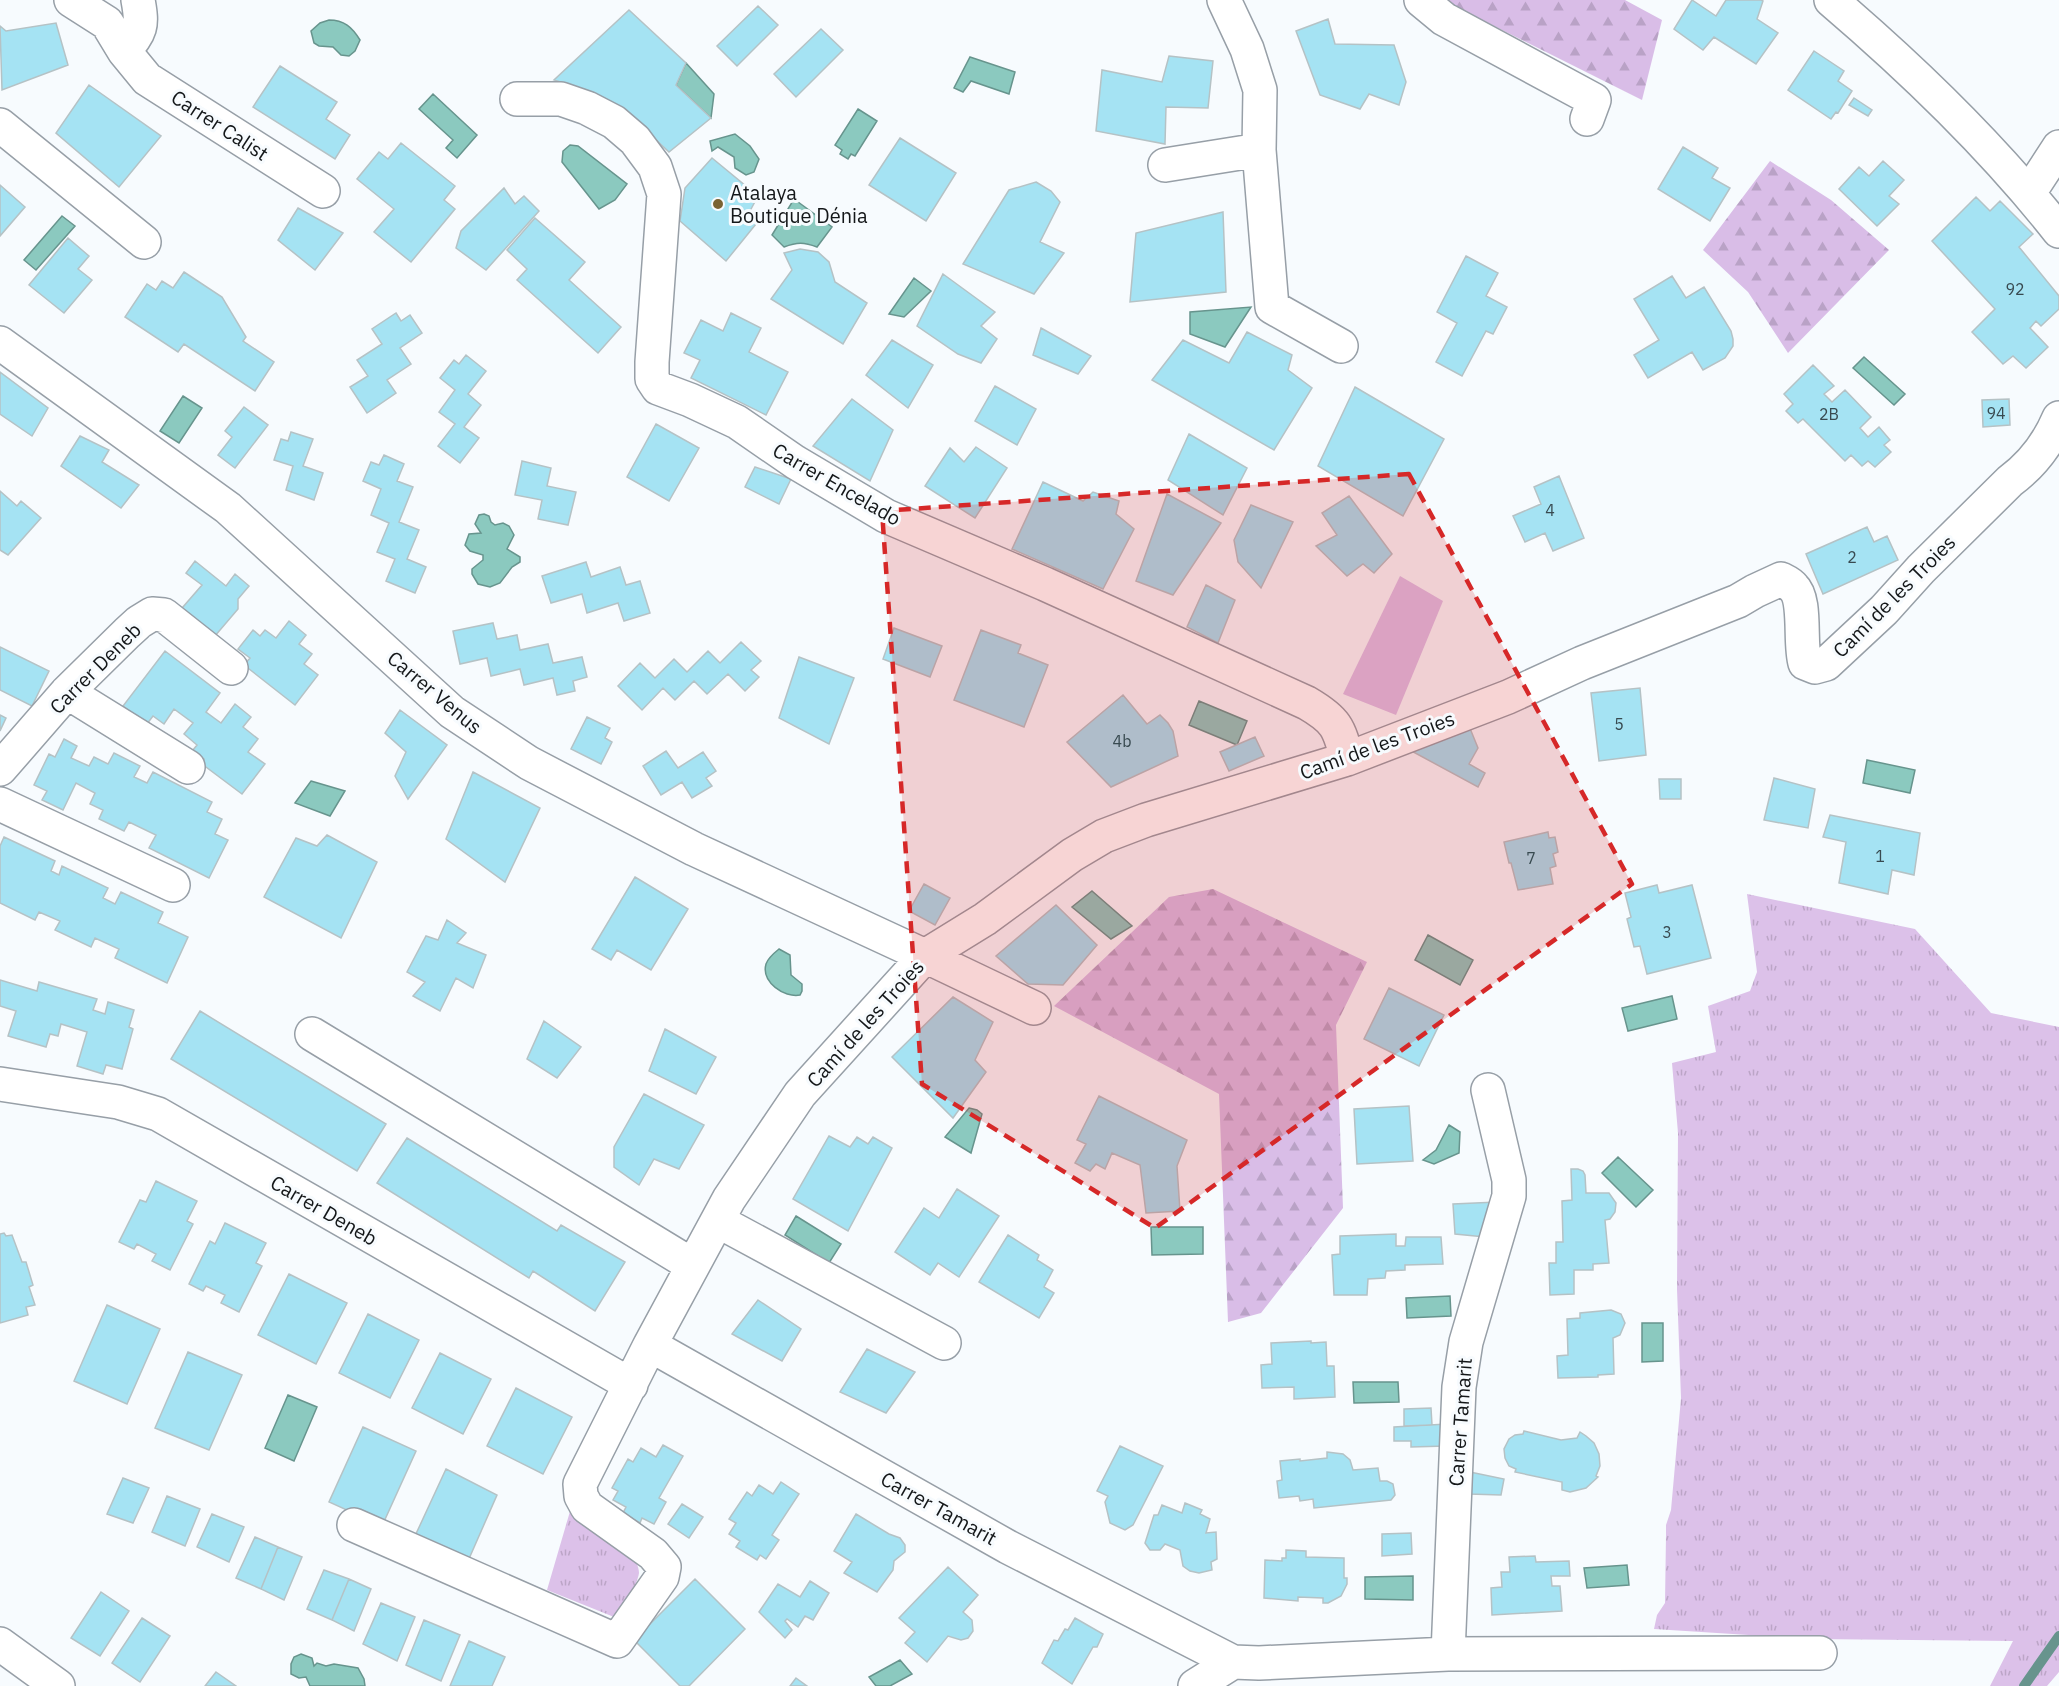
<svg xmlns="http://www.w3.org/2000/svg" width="2059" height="1686" font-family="'IBM Plex Sans',sans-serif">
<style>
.grass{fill:url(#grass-tufts)}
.forest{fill:url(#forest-firs)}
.pitch{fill:#dcc1e9}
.water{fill:#8bc9bf;stroke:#67948d;stroke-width:1.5}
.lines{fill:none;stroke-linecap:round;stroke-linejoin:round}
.stream{stroke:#67948d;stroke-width:10}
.building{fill:#a5e3f3;stroke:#b5c2c5;stroke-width:1.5}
.minor-casing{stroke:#979fa7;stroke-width:36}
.minor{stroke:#fff;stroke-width:33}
.marked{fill:#d62828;fill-opacity:0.2;stroke:#d62828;stroke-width:4.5;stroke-dasharray:12 8;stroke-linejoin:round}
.poi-dot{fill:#7a6333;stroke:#f7fbfe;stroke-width:2}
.labels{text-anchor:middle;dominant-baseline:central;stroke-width:6;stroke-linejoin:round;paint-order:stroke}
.number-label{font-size:16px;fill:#384a50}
.street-label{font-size:20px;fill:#141719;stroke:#f7fbfe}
.poi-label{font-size:20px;fill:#141719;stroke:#f7fbfe;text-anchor:start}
</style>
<defs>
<pattern id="grass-tufts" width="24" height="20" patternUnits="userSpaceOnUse" patternTransform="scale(1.5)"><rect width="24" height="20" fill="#dcc1e9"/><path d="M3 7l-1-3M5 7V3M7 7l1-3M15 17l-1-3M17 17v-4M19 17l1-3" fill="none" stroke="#bca5c7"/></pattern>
<pattern id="forest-firs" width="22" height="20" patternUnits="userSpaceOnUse" patternTransform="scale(1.5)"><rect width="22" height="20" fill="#d9bde7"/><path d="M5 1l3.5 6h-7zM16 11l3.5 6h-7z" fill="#b9a2c6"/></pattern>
</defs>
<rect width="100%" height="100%" fill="#f7fbfe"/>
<path class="grass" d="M1747,894L1915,929L1991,1013L2059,1027V1672L2047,1686H1990L2013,1641L1812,1639L1654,1629L1657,1615L1665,1603L1666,1535V1525L1671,1510L1681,1398L1677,1289L1678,1133L1672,1063L1716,1052L1708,1006L1750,991L1757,972Z
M571,1508L631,1555C635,1560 639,1566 639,1573C637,1587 622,1606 614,1617L547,1590Z"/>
<path class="forest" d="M1442,0H1625L1662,20L1642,100Z
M1770,161L1831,200L1889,250L1788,353L1748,292L1703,250Z
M1213,889L1367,962L1336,1025L1343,1208L1261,1313L1228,1322L1219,1094L1054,1006L1169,897Z"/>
<path class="pitch" d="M1400,576L1443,601L1396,715L1343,694Z"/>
<path class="water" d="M329,20C344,20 352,27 360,40L355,51L349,56L341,55L333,47L319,46L314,43L311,31L320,23Z
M970,57L1015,72L1009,94L971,81L963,92L954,88Z
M686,63L714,94L711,118L676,85Z
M433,94L477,135L457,158L446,148L453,140L419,109Z
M858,109L877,121L855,156L851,154L848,159L840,154L842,150L835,145Z
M735,134L750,146L759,159L754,172L746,175L735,168L734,157L718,147L712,151L710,141Z
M570,145L578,146L627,184L615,200L599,209L562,162L563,151Z
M794,199L832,227L817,247C804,242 797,242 784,247L772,235Z
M62,216L75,226L36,270L24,260Z
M914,278L931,291L904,317L889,314Z
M1251,307L1225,347L1190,334V312Z
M1864,357L1905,394L1894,405L1853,368Z
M183,396L202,408L179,443L160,431Z
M484,514L489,516L491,522L495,525L503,523L509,526L514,535L507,549L520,557V562L512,567L500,583L490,587L478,584L472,574V569L483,560V555L470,551L465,545L469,534L481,533L475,524L479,515Z
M1199,701L1247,721L1237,745L1189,725Z
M1867,760L1915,770L1910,793L1863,783Z
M311,781L345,791L330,816L295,803Z
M1092,891L1132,926L1111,939L1072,907Z
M1428,935L1473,960L1460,985L1415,960Z
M779,949L790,955L791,975L802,984V991L800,995C784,998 761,982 766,964C768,958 774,953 779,949Z
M1672,996L1677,1019L1628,1031L1622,1008Z
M969,1108L977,1110L982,1114L971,1153L945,1137Z
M1449,1125L1460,1132L1459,1153L1434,1164L1423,1160L1436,1150Z
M1618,1157L1653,1190L1636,1207L1602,1173Z
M796,1216L841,1244L829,1263L785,1235Z
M1151,1227H1203V1254L1152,1255Z
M1450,1296L1451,1316L1407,1318L1406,1298Z
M1642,1323H1663V1361L1642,1362Z
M1353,1382H1398L1399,1402L1354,1403Z
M288,1395L317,1407L294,1461L265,1448Z
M1627,1565L1629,1585L1587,1588L1584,1568Z
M1413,1576V1600L1365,1599V1577Z
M301,1654L312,1658L314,1666L317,1663L326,1666L334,1664L358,1668L364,1679L365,1686H310L306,1677L299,1678L291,1674V1664L294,1657Z
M900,1660L912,1674L890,1686H876L869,1677Z"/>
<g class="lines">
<path class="stream" d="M2024,1686L2059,1636"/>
</g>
<path class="building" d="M1692,0L1716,16L1726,0H1761L1763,1L1757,19L1778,33L1756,64L1714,37L1703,50L1674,29Z
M758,6L778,25L737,66L717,46Z
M629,10L686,63L676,85L711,118L669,152L626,112L586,90L554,80Z
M1328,19L1335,44L1394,45L1406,82L1399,105L1369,94L1360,109L1320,95L1296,31Z
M56,23L68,65L2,90L0,26L6,31Z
M821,29L843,50L796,97L774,74Z
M1814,51L1844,71L1838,81L1852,91L1838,113L1836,112L1831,119L1788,90Z
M1169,56L1213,61L1208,108L1166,107L1165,144L1096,131L1102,70L1162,82Z
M280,66L337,102L326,119L350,135L335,159L253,107Z
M89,85L161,136L119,187L56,133Z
M1854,98L1872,110L1868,116L1849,105Z
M900,138L956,173L926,221L869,185Z
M401,143L455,186L444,200L455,209L411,262L374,232L394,209L357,179L379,152L388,159Z
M1683,147L1718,168L1712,178L1730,188L1710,221L1658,189Z
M712,158L758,196L750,211L760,219L726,261L680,221L685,188Z
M1883,161L1904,180L1889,196L1899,204L1877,226L1839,189L1859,167L1869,176Z
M1036,182L1051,191L1060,202L1040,242L1064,253L1034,294L963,264L1009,190Z
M0,185L25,207L0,236Z
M504,188L515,204L524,196L539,211L486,270L456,248L461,231Z
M1976,197L1990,211L2000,201L2033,234L2019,247L2059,296V309L2041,326L2036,321L2030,328L2048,347L2026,368L2013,356L2003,364L1972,332L1995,309L1932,241Z
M298,208L343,233L315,270L278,240Z
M1223,212L1226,292L1130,302L1136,233Z
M535,218L585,262L569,280L621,327L598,353L517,280L527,269L507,250Z
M68,238L89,256L78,269L92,280L64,313L29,285Z
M800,249L818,252L829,262L835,282L867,303L843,344L771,299L792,270L784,253Z
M1466,256L1498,273L1486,296L1507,307L1493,334L1486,331L1462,376L1436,362L1457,323L1437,312Z
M184,272L222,297L246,337L243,341L274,362L255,391L184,344L178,352L125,317L147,284L156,290L162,281L173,288Z
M943,274L995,312L981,326L997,339L981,363L958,354L917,326Z
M1672,276L1686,298L1704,287L1731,331L1733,339V346L1725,358L1703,370L1692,352L1648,378L1634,355L1659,340L1634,299Z
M396,313L401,321L410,315L422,333L400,348L411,364L387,380L396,393L367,413L350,387L368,376L357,360L382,344L372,329Z
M731,313L761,328L749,352L788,372L766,415L691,378L700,360L684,353L701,320L723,331Z
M1041,328L1091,356L1078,374L1033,355Z
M1247,332L1292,355L1288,370L1312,388L1274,450L1152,380L1183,340L1229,363Z
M892,340L933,365L908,408L866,375Z
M466,355L486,371L468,394L481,405L464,427L479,438L460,463L438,446L455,424L439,412L455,390L440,378L454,360L459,364Z
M1813,365L1834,386L1824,394L1832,402L1845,390L1871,417L1860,428L1868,437L1879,427L1890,440L1884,445L1891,452L1875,467L1868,461L1862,466L1851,455L1845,461L1803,419L1798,423L1786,411L1793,404L1784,394Z
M0,372L48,408L32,436L0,414Z
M995,386L1036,409L1017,445L975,421Z
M1355,387L1444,439L1403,516L1318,466Z
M852,399L893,430L870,481L813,446Z
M2009,399L2010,425L1983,427L1982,400Z
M244,407L268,425L235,468L218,455L232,437L225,431Z
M656,424L699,448L669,501L627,477Z
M291,432L313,439L303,466L323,473L314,500L286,490L293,466L274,460L281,439L288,441Z
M1189,434L1247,468L1223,515L1168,480Z
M80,436L109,450L102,462L139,485L121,508L61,466Z
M976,447L1007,468L975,518L925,486L950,448L964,462Z
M384,455L404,464L397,481L413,487L399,522L419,530L407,559L426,567L415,593L386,581L395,559L377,552L389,523L371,515L381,489L363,481L371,462L379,465Z
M522,461L551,468L547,486L576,492L568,525L538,519L542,500L515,495Z
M755,467L791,479L779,504L745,487Z
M1559,476L1584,538L1553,551L1545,533L1525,542L1513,516L1541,504L1534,487Z
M1043,482L1083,501L1093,492L1119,501L1116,514L1134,529L1103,589L1012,549Z
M0,491L17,506L21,501L41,518L8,555L0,550Z
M1167,494L1221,523L1173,595L1136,581Z
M1349,496L1392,554L1374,573L1363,564L1347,576L1316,546L1337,535L1322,513Z
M1251,505L1293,522L1261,588L1238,562L1234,540Z
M1867,527L1874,542L1887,536L1898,560L1823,594L1806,554Z
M195,561L226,586L235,574L249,586L238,599V609L209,643L176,615L202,585L186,573Z
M586,562L591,577L620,567L626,585L640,581L650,613L624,621L618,603L587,613L582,594L551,603L542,576Z
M1206,585L1235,600L1218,643L1187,627Z
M289,621L306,635L299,644L312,654L304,664L318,675L295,705L244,665L250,658L238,649L253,630L260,636L265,630L276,638Z
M493,623L497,639L517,635L520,650L548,644L553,663L582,657L587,677L573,681L575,691L557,695L553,678L524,685L520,669L491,676L487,658L460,664L453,631Z
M894,628L942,646L930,677L883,659Z
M981,630L1021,645L1018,653L1048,665L1024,727L954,700Z
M741,642L761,661L751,670L759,677L745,691L728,674L707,694L694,681L675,700L663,688L642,710L618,686L640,663L655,678L674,659L687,672L708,651L720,663Z
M0,647L49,671L32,706L0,690Z
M165,651L220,693L206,712L221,723L235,704L251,717L243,727L258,739L248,752L265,764L242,794L202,764L204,759L193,750L197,745L184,734L193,723L174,709L164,724L153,716L147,724L123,706Z
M799,657L854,678L829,744L779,718Z
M1640,688L1646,755L1599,761L1591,693Z
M1123,695L1147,724L1160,715L1168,723L1173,731L1178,756L1111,787L1067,742Z
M400,710L447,745L408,799L395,776L406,752L385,733Z
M0,715L6,718L0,731Z
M587,717L610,728L605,738L612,742L601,764L571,749Z
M1467,721L1478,748L1469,764L1485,773L1478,787L1406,748Z
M1255,737L1264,756L1229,771L1220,752Z
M64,739L77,746L71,758L89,766L94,757L108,764L114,753L140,766L134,777L147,783L153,772L212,802L207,812L222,819L215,834L228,840L209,878L149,848L156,835L129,822L124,831L99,819L103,810L90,804L95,793L76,783L63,810L42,800L47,791L34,785L49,754L55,757Z
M666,751L678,768L703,752L716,771L706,778L712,786L692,798L682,782L661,795L643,766Z
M473,772L540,808L505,882L446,839Z
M1774,778L1815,789L1808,828L1764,820Z
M1659,779H1681V799H1660Z
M1830,815L1920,833L1914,875L1892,870L1888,894L1839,883L1846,842L1823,837Z
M1548,832L1549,838L1555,837L1558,852L1553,854L1556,866L1550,868L1553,884L1518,890L1511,863H1509L1504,842Z
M327,835L377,862L341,938L264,897L296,838L317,846Z
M4,837L55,861L51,871L59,875L62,866L108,888L103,898L115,904L121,892L163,912L158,923L188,937L167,983L115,958L119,949L95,938L91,947L55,930L60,921L39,912L35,920L0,903V846Z
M635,877L688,909L651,970L617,950L611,960L592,949Z
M924,884L950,898L935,925L909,911Z
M1657,885L1659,893L1692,885L1711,958L1647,974L1640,946L1634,947L1627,919L1631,917L1625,893Z
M1056,905L1097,945L1063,985L1028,984L996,956Z
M447,920L466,933L457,943L486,955L473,988L456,978L440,1011L413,996L425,982L407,972L426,936L438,940Z
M0,980L37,991L39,982L97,999L93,1010L105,1014L108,1002L134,1010L129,1027L133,1029L122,1069L106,1065L103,1074L77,1066L87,1032L61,1024L58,1036L50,1034L46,1047L8,1036L16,1011L0,1006Z
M1389,988L1444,1015L1419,1066L1364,1039Z
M953,997L993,1022L975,1060L986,1072L953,1118L892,1057Z
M200,1011L386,1124L357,1171L171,1059Z
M544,1021L581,1047L557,1078L527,1059Z
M665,1029L716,1057L696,1094L649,1071Z
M644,1094L704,1125L679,1169L654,1159L639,1185L614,1167V1147Z
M1099,1096L1187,1140L1177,1166L1180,1211L1146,1213L1140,1165L1112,1153L1105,1169L1096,1164L1090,1171L1075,1163L1086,1144L1077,1140Z
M1409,1106L1413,1161L1357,1164L1354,1109Z
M829,1136L850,1147L857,1137L868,1144L873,1137L892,1148L848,1231L793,1199Z
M407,1138L557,1231L561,1225L625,1262L595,1311L533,1271L529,1278L377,1183Z
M1571,1169H1578L1583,1171L1585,1175L1586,1193H1609L1616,1203L1615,1212L1610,1219L1605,1220L1609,1263L1593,1264V1270H1574V1294L1550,1295L1549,1263H1556V1242H1563L1562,1201L1572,1200Z
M156,1181L197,1201L187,1221L193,1224L170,1270L152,1261L156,1254L137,1244L134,1249L119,1242L140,1200L146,1202Z
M957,1189L999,1216L959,1277L938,1263L930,1275L895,1252L924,1208L939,1218Z
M1497,1202L1485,1237L1455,1234L1453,1204Z
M225,1223L266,1243L256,1263L262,1266L239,1312L221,1303L225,1295L206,1286L203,1291L189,1284L210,1241L215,1244Z
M4,1233L6,1236L12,1235L22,1262H26L33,1285L29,1287L35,1305L26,1307L28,1315L0,1323V1234Z
M1396,1234V1246H1405L1406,1237H1441L1443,1264L1405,1265V1270L1386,1271L1385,1278L1368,1279L1367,1295H1334L1332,1255L1340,1254V1236Z
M1008,1235L1039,1255L1037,1260L1053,1270L1044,1287L1054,1293L1039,1318L979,1282Z
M289,1274L347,1303L316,1364L258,1335Z
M758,1300L801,1329L782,1361L732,1334Z
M107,1305L160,1329L127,1404L74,1381Z
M1611,1310L1621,1314L1625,1323L1620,1335L1613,1338L1614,1374L1598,1375V1377L1558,1378L1557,1356L1568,1355L1567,1319L1580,1318V1313Z
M368,1314L419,1340L390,1398L339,1373Z
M1311,1341V1343L1326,1342L1327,1366H1334L1335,1397L1294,1399V1387L1262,1388L1261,1365L1272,1364L1271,1343Z
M867,1349L915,1372L886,1413L840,1392Z
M188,1352L242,1375L209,1450L155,1428Z
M440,1353L491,1379L463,1434L412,1408Z
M516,1388L572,1417L543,1474L487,1446Z
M1431,1408L1432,1425L1404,1426V1409Z
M1447,1424L1446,1446L1411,1447V1441H1394V1427Z
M363,1427L416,1451L382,1526L329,1502Z
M1524,1431L1561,1440L1577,1438L1580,1432L1586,1436L1594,1443L1599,1454L1600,1466L1596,1476L1598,1477L1586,1488L1570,1492L1562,1490V1482L1515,1472L1516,1469L1509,1466L1505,1458L1504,1449L1509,1439L1515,1435L1523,1434Z
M663,1445L683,1456L659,1498L666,1502L654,1524L642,1518L640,1523L623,1513L626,1507L613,1500L618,1491L612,1488L628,1459L633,1462L641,1448L656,1457Z
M1120,1446L1163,1466L1133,1525L1125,1530L1110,1523L1105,1502L1108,1496L1097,1491Z
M1327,1452L1343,1454L1350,1460L1353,1470L1378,1468L1380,1481H1387L1393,1484L1395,1495L1391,1500L1314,1508L1313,1499L1300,1501L1299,1496L1279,1498L1277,1481L1282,1480L1280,1461L1300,1459V1461L1327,1458Z
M446,1469L497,1495L468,1561L415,1536Z
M1470,1472L1504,1479L1501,1495L1469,1494Z
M123,1478L149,1488L133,1523L107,1514Z
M781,1482L799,1494L772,1535L779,1540L766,1559L760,1555L757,1560L736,1547L740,1541L729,1534L736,1523L729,1519L747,1492L752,1496L759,1485L773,1494Z
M167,1496L200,1509L185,1546L152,1532Z
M1185,1503L1202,1510L1200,1514L1210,1519L1206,1533L1216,1532L1217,1559L1211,1562L1212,1570L1199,1573L1190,1571L1183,1566L1180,1550L1165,1544L1160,1550H1150L1145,1543L1154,1515H1158L1162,1505L1182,1513Z
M682,1504L703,1517L689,1538L668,1524Z
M212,1514L244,1527L229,1562L197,1547Z
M856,1514L889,1534L900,1538L905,1545V1552L894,1561L893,1570L877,1592L844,1573L852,1562L834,1551Z
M1411,1533L1412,1554L1382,1556V1534Z
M255,1537L278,1547L261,1589L236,1578Z
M278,1547L302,1557L284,1600L261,1589Z
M1286,1550L1306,1551V1557L1344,1558V1578H1347V1584L1341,1596L1328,1603H1323V1598L1298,1597V1601L1264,1598L1265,1560L1282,1561V1558H1286Z
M1535,1556L1536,1562L1569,1561L1570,1576H1551L1552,1586H1560L1562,1611L1492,1615L1491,1588L1502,1587L1501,1572H1510L1509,1557Z
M948,1567L978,1595L963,1612L972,1620L973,1631L968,1638L961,1640L948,1636L927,1662L905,1643L915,1632L899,1618Z
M324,1570L349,1579L332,1620L307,1609Z
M349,1579L371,1589L354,1631L332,1620Z
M695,1579L745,1629L689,1686H680L634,1640Z
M810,1581L829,1593L813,1620L805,1616L798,1627L787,1619L785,1621L792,1630L785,1638L759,1612L778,1584L800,1597Z
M101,1592L129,1611L100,1656L71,1638Z
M381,1603L415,1617L397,1661L363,1644Z
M142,1618L170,1636L140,1682L112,1663Z
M1075,1618L1103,1634L1097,1647H1093L1072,1684L1042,1663L1054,1640L1058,1641L1065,1629L1068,1630Z
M424,1620L460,1635L441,1681L406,1665Z
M469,1641L505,1657L492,1686H450Z
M216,1672L236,1686H205Z
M796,1678L807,1686H790Z"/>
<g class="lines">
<g class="minor-casing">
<path id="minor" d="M71,0L107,23L124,51L147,79L323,191
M1224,0L1247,49L1260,90L1259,150L1272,307L1341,346
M1421,0L1444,19L1594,100L1587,119
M1831,0C1913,70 1992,146 2059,231
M124,51C141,31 143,27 138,0
M517,99H561L587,108L614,122L635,140L655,167L664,194L652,362V379L658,388L690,400L737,422L795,462L886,516L1045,584L1307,703C1336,720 1339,727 1347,759
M0,125L144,242
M1165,165L1259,150
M2029,193L2059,147
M0,343L228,508L452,712L529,763L694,849L925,956L1034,1008
M67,692L188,767
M0,769L67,692L127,633L139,622L152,614L164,615L231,668
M0,804L173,885
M312,1034L692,1265
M0,1084L118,1102L158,1114L631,1385
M718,1221L944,1343
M650,1345L1008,1547L1233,1662L1259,1663L1448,1654L1459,1387L1466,1342L1509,1196V1180L1488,1090
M354,1525L617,1641L662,1577L664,1567L653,1554L587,1507L581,1496L580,1484L650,1345L729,1199L800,1094L925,956L985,919L1072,855L1104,836L1146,820L1347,759L1508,697L1582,663L1738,601L1755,591L1781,579C1785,581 1790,583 1793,587C1807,600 1799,643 1805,663L1815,667L1826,664L1884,610L1921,569L2010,481C2033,464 2048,444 2059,418
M0,1644L58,1686
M1448,1654L1820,1653
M1195,1686L1233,1662"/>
</g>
<use href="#minor" class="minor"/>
</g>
<path class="marked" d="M1409,474L1632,884L1155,1228L922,1084L882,511Z"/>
<circle class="poi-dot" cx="718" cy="204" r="6"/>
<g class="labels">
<g class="number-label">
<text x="2015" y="289">92</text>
<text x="1996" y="413">94</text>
<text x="1829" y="414">2B</text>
<text x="1550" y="510">4</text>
<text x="1852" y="557">2</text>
<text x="1619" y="724">5</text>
<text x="1122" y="741">4b</text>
<text x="1880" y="856">1</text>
<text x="1531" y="858">7</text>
<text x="1667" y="932">3</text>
</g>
<g class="street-label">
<text transform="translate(220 125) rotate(33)">Carrer Calist</text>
<text transform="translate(837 484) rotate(30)">Carrer Encelado</text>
<text transform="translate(1894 596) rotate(-45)">Camí de les Troies</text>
<text transform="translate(95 668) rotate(-45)">Carrer Deneb</text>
<text transform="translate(435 692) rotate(40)">Carrer Venus</text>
<text transform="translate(1377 745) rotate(-20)">Camí de les Troies</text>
<text transform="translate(865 1023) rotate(-48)">Camí de les Troies</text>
<text transform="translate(324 1210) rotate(30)">Carrer Deneb</text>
<text transform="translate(1460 1422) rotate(-86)">Carrer Tamarit</text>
<text transform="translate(939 1508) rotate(29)">Carrer Tamarit</text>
</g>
<g class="poi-label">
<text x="730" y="192">Atalaya<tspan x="730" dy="23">Boutique Dénia</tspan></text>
</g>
</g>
</svg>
